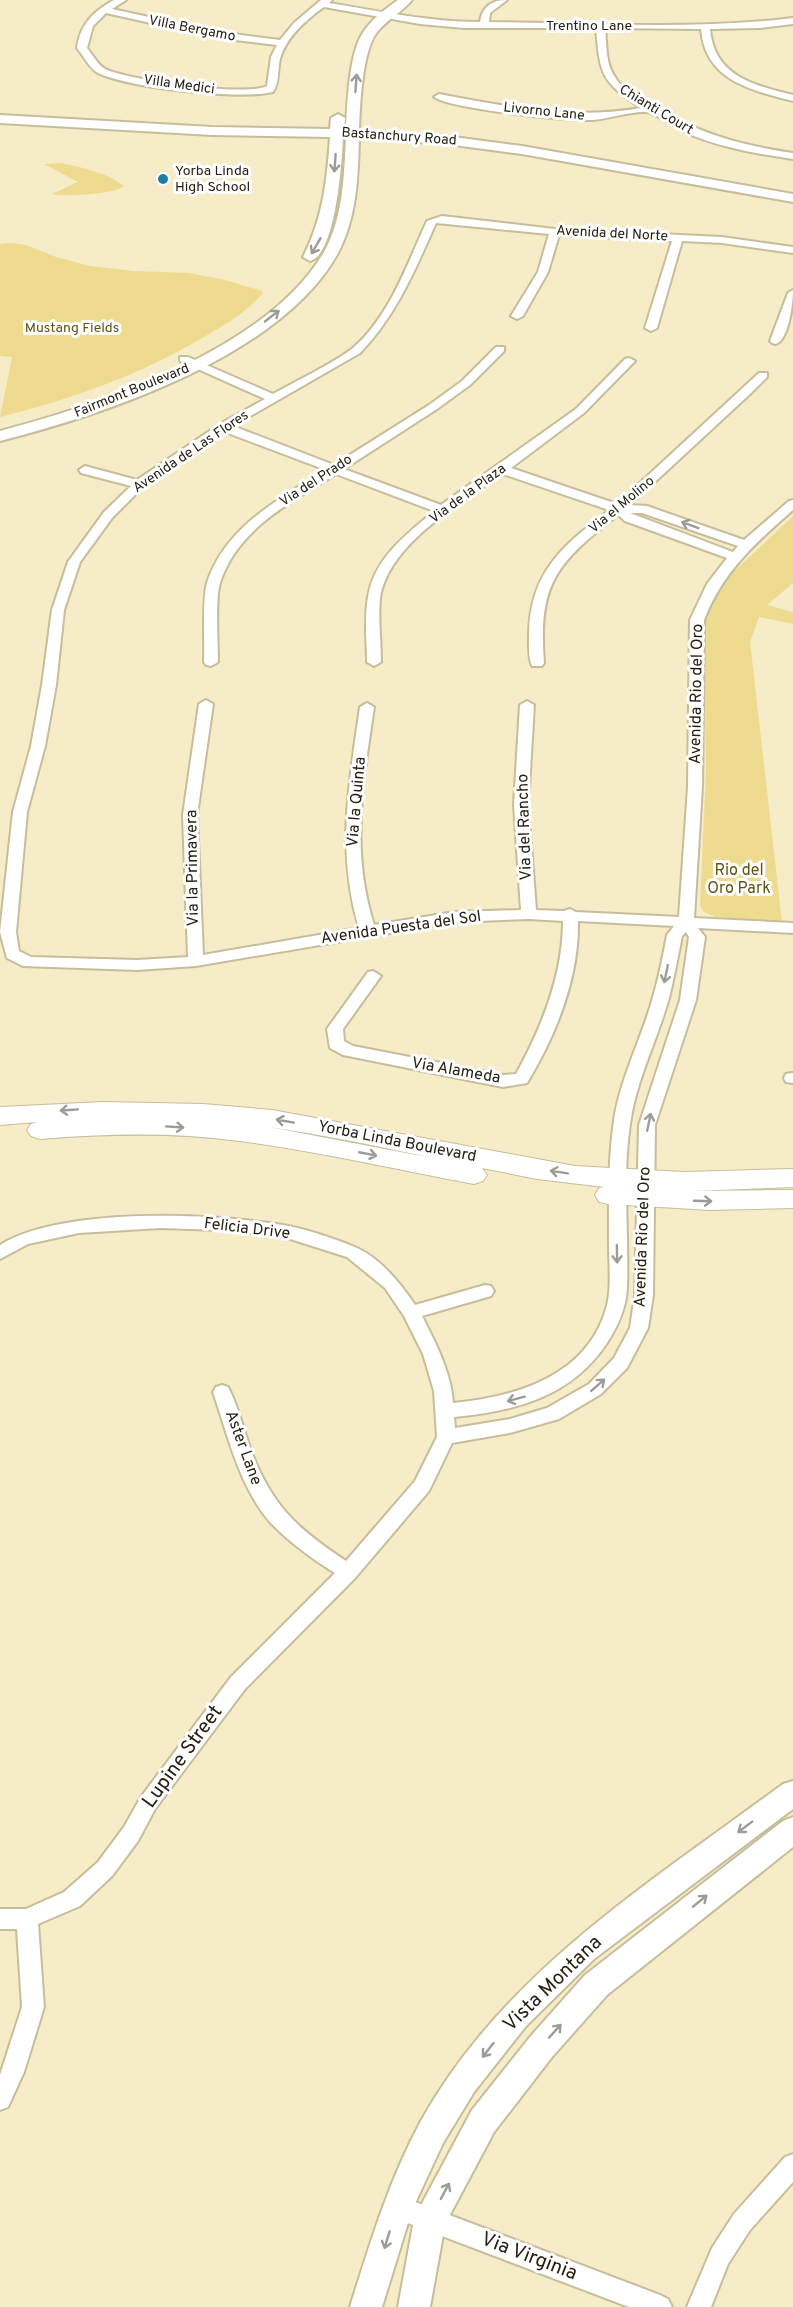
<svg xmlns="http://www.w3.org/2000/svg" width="793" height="2307" font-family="Overpass,sans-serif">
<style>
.green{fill:#eedb90}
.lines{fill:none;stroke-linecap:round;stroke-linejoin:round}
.street-casing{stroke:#c6bd9a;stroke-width:4}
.secondary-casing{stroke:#c6bd9a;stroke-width:4}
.primary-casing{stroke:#c6bd9a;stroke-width:2}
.street{fill:#fff;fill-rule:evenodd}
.secondary{fill:#fff;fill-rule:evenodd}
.primary{fill:#fff;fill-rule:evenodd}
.oneway{stroke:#9d9b95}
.poi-dot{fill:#1f7ca9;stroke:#fff;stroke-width:2}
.labels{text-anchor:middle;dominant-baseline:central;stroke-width:6;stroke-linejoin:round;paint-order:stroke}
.far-street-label{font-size:14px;fill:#252113;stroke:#fff}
.far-poi-label{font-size:14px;fill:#252113;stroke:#fff;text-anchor:start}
.far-park-label{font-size:14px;fill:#625312;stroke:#fff}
.street-label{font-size:16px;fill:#252113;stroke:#fff}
.park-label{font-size:16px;fill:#625312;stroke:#fff}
.near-street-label{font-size:20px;fill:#252113;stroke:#fff}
</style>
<rect width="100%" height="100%" fill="#f6ecc7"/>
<path class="green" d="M61,163C83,168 106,172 124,186C117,194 64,197 52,194L78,182L44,164Z
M11,243L26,245L56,257L90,266L134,271L189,273L225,280L262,291L263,293C247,312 225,325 204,337C140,375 72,399 0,417L12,357L0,356V244Z
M793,516V583L767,605L793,612V624L759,617L750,642L782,922L716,917L704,912L700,905L706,772L704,627L711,603L724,581Z"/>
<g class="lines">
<g class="street-casing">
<path id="street" d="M114,0H126L112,9L218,32L280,40L294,23L321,0H332L329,3C379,11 429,22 480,22C482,7 491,0 507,0L490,13L489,22C588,23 695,30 793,18V24L759,28L710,29C714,76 753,85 793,95V101C750,90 705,80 701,29L605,28C607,44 605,63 615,77C621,88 633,94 643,100C690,131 738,145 793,153V159C758,154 724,148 691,135C680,130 656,113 646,112C631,111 608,119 592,120C568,121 450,109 434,97L439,94C510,107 568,120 641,108C601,81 600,75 596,28H464L420,24L324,7C306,20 286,37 280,59C277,71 280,81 273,92C239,100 129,88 98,73C90,69 83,55 77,48C80,24 94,11 114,0ZM106,13L218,38L277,45L271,57L267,86C246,97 128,80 105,69C98,65 92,54 87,48L93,26Z
M442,216L555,229L722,237L793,247V253L722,243L682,241L657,328L651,331L645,328L672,241L559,235L548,272L523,316L517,319L511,316L538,272L549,234L436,223C415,270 396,316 360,353L233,426L334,465L429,405L462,381L496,347H504V351L470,385L437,409L344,469L441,505L576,409L625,359L629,358L635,361L633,363L584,413L511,468L617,504L759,373H767V377L751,393L630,505L647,506L744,540L789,501L793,500V510C755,543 722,573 704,620L702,787L694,918L793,923V933L698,928L705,937L696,1000L655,1125L653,1295L648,1328L627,1368L601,1394L559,1419L510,1433L452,1443L429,1491L355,1578L245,1689L155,1809L138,1841L112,1876L80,1906L38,1924L44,2007L24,2072L8,2107L0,2110V2075L22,2007L17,1929H0V1909H26L64,1892L98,1862L124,1827L141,1797L231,1677L335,1573C311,1558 289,1542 270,1522C239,1486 228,1435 213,1392L216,1387L222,1385L228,1387C238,1406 243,1428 250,1448C271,1505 296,1528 346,1561L415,1481L437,1437L434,1391L423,1354L404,1316L385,1288L347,1257L284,1237L222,1230L160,1228L79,1233L28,1244L0,1259V1245C62,1207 212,1213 283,1225C303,1228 339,1240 357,1248C381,1259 401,1284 415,1305L485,1285L491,1286L494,1291L491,1296L422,1316C436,1344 451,1372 453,1403C515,1397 586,1377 606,1309C612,1290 609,1266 609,1246C609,1206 608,1167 613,1128C618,1082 641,1041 653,997C659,977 663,956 667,935L674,926L578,921C579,978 556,1035 527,1083L503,1087L343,1055L330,1048L327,1029L368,972L373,971L381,976L343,1029L344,1041L353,1046L503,1075L516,1074C542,1027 563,975 563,921L529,919L455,922L196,966L137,970L23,966L7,958L0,932L13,812L31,746L42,685L52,610L68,562L104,512L131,486L81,473L79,470L85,466L137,480L220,424L265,399L180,361V357H188L273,394C296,381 334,363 353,348C390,316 407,264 427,221ZM225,432L326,470C279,499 225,527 207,583C202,598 205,644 204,662L206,665L211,666L218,662C218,644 215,598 220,583C237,529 291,502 336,474L434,511C406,535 374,558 368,597C364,618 367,641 367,662L374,666L381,662C381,641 378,618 380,598C388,544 462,502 503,474L609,510C564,545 530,571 529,634C529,644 528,657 532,666H542L544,663C538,582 557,563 618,515L625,521L727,558L707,584L690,620L688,787L679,917L576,912L570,909L564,911L536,910L528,805L534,705L527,701L520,705L514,805L521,910L455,912L374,925C350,849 363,783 374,707L367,703L360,707C349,784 336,851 359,928L203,955L197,815L213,704L206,700L199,704L183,815L188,957L137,960L31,957L19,951L16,932L27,812L45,746L56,685L64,610L80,562L112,518L143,487ZM630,513H642L738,546L733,552ZM686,932L689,937L680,1000L639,1125L635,1295L630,1328L614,1358L589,1384L547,1408L510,1419L455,1428L454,1417C516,1411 571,1397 607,1343C618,1326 626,1308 627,1288C629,1233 622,1178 630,1124C636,1080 657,1041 669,998C674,978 678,956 682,936Z
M793,290C793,303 789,339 776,344L772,343L770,341L788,293Z
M792,1073H793V1083L786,1082L784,1078L786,1074Z
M793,2154V2182L750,2230L728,2264L711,2307H687L712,2248L734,2214L785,2157Z
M397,2195L660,2295L668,2299L672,2307H629L397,2219L389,2215L385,2207L389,2199Z"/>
</g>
<g class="secondary-casing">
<path id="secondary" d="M398,0H412C402,12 388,19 378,31C362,49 360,106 359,130L446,136L522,146L793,194V202L522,154L446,144L359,138C358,177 357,217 338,253C282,355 107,414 0,441V431C102,404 268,349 324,252C343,218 344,177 346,138H343C342,161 336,255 310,261L303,257C323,218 327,180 330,137L212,135L0,123V115L212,127L330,129L331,118L338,114L345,118L344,130H346C347,105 349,57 361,36C369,21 384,10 398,0Z
M793,1781V1809L594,1959L526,2026L474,2092L443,2143L412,2210L382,2307H350C370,2243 389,2180 421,2121C503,1973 651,1882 783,1784Z
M793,1817V1847L607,1995L552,2057L494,2132L445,2224L430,2307H398L414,2220L419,2209L472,2110L530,2037L585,1975L783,1821Z"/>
</g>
<g class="primary-casing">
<path id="primary" d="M103,1102L203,1104L272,1110L575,1166L684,1172L793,1169V1187L692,1191L793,1190V1208L710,1210L608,1204L599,1202L595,1195L599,1188L604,1187L537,1179L482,1168L487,1175L483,1181L474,1184C393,1169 313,1150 231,1140C168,1132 104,1134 40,1139L31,1136L27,1130L31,1124L37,1122L0,1125V1107ZM269,1127C324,1135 378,1146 432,1158Z"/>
</g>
<use href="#street" class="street"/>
<use href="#secondary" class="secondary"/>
<use href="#primary" class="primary"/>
</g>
<defs><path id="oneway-shaft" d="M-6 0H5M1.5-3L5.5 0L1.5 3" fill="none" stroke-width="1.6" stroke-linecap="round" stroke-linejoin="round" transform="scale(1.5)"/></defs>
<g class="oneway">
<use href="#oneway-shaft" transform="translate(356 83) rotate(-86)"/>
<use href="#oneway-shaft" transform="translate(335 163) rotate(94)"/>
<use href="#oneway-shaft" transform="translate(316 246) rotate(120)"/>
<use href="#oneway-shaft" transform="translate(272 316) rotate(-38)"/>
<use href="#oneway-shaft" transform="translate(690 525) rotate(-160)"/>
<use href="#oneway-shaft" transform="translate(666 974) rotate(102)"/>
<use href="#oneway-shaft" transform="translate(69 1110) rotate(176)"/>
<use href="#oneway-shaft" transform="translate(285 1121) rotate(-170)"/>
<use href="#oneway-shaft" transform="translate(649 1122) rotate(-78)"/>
<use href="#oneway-shaft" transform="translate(175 1127) rotate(4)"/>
<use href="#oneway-shaft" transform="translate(368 1154) rotate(11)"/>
<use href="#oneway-shaft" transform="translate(559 1172) rotate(-171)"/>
<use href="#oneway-shaft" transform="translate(703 1201) rotate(2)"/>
<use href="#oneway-shaft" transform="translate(617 1254) rotate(89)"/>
<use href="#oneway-shaft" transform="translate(598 1385) rotate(-41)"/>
<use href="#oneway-shaft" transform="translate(516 1399) rotate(165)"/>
<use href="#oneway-shaft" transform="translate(745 1827) rotate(143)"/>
<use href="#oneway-shaft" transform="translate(700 1901) rotate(-39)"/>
<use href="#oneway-shaft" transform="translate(555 2031) rotate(-48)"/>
<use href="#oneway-shaft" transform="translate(488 2050) rotate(128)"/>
<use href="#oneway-shaft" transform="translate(445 2191) rotate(-62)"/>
<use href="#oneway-shaft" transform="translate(387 2240) rotate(107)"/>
</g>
<circle class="poi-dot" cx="163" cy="179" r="6"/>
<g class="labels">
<g class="far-street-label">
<text x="589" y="26">Trentino Lane</text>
<text transform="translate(192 29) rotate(11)">Villa Bergamo</text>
<text transform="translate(179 85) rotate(8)">Villa Medici</text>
<text transform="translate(656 110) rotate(31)">Chianti Court</text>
<text transform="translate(544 112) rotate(6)">Livorno Lane</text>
<text transform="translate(399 137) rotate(4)">Bastanchury Road</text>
<text transform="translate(612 234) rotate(3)">Avenida del Norte</text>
<text transform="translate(132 391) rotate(-22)">Fairmont Boulevard</text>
<text transform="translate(191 452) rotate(-34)">Avenida de Las Flores</text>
<text transform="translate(316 481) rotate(-33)">Via del Prado</text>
<text transform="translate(468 494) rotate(-36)">Via de la Plaza</text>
<text transform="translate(622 505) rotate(-40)">Via el Molino</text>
</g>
<g class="far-poi-label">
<text x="175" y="171">Yorba Linda<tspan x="175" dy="16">High School</tspan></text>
</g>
<g class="far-park-label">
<text x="72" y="328">Mustang Fields</text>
</g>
<g class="street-label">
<text transform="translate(697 694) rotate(-89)">Avenida Rio del Oro</text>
<text transform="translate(357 802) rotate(-85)">Via la Quinta</text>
<text transform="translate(525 827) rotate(-92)">Via del Rancho</text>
<text transform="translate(193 868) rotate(-91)">Via la Primavera</text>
<text transform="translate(401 928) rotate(-8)">Avenida Puesta del Sol</text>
<text transform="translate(456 1071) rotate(10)">Via Alameda</text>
<text transform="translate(397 1142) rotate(11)">Yorba Linda Boulevard</text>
<text transform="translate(247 1229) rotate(7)">Felicia Drive</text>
<text transform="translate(643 1237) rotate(-88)">Avenida Rio del Oro</text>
<text transform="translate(243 1448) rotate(70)">Aster Lane</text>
</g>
<g class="park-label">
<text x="739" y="871">Rio del<tspan x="739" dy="18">Oro Park</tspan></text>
</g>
<g class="near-street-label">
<text transform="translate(183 1757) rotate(-54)">Lupine Street</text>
<text transform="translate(553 1984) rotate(-44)">Vista Montana</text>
<text transform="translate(529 2257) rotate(21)">Via Virginia</text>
</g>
</g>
</svg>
